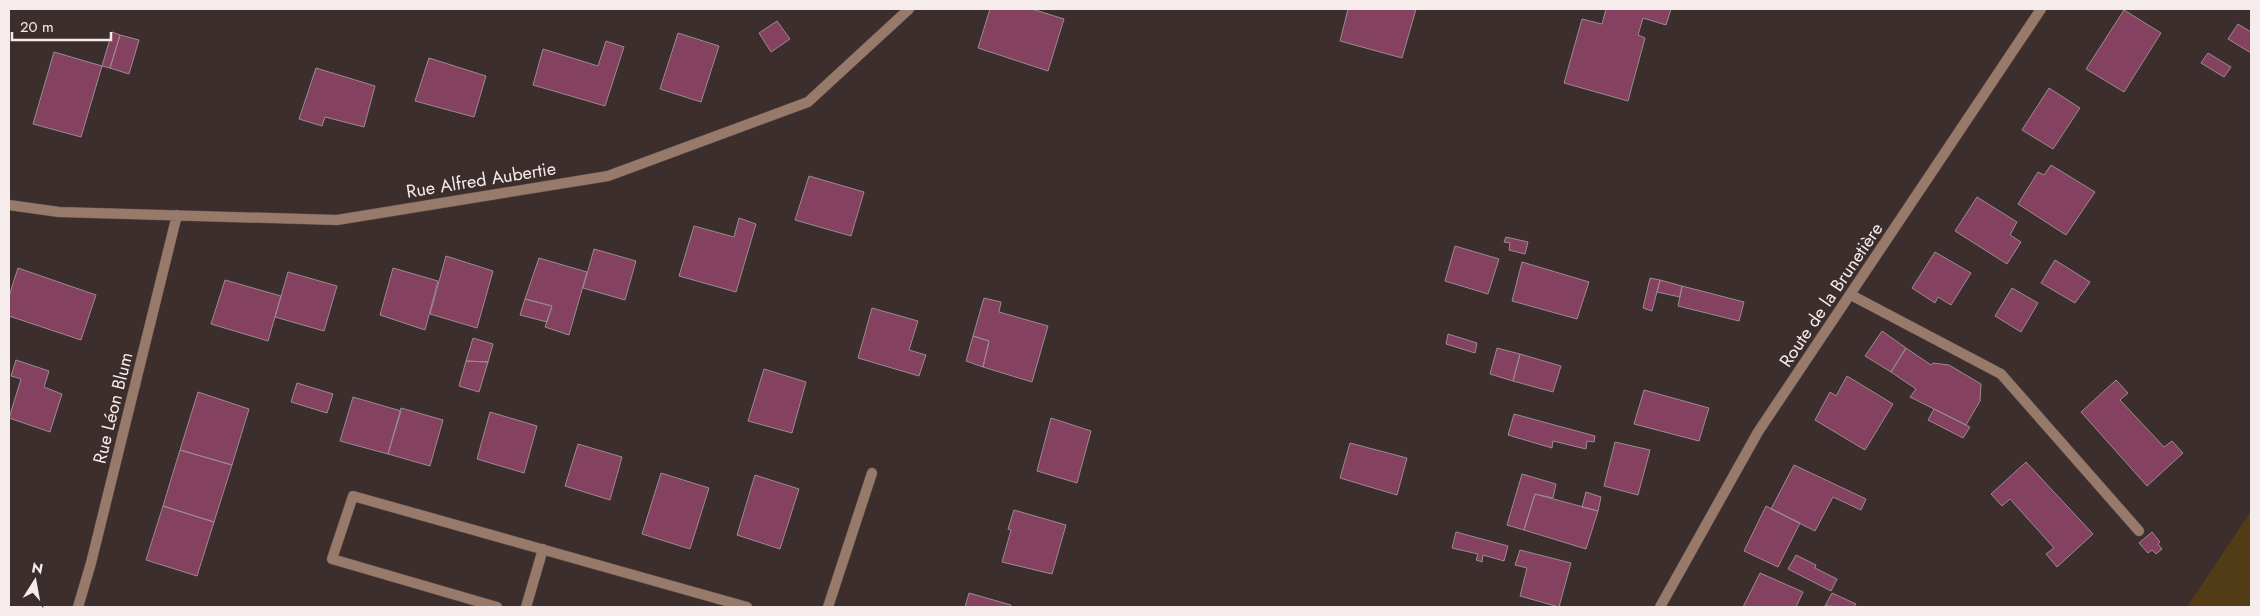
<svg xmlns="http://www.w3.org/2000/svg" width="2260" height="616" font-family="Jost,sans-serif">
<style>
.green{fill:#513c16}
.building{fill:#844260;stroke:#9a8b91}
.lines{fill:none;stroke-linecap:round;stroke-linejoin:round}
.lane-casing{stroke:#5a4c4c;stroke-width:11}
.street-casing{stroke:#5a4c4c;stroke-width:11}
.lane{stroke:#977a6a;stroke-width:10}
.street{stroke:#977a6a;stroke-width:10}
.labels{text-anchor:middle;dominant-baseline:central;stroke-width:4;stroke-linejoin:round;paint-order:stroke}
.street-label{font-size:18px;fill:#f6ecec;stroke:#3c2e2d}
</style>
<rect width="100%" height="100%" fill="#3c2e2d"/>
<path class="green" d="M2251,511V607H2187Z"/>
<path class="building" d="M990,9H1032L1064,19L1048,71L978,48Z
M1348,9H1416L1402,58L1340,41Z
M1606,9H1671L1666,25L1643,18L1638,35L1645,38L1628,101L1564,83L1582,19L1602,24Z
M2124,10L2161,33L2124,92L2086,69Z
M777,21L790,39L771,52L759,33Z
M2238,24L2251,32V53L2228,39Z
M112,32L120,35L110,68L102,66Z
M678,33L719,46L701,102L660,89Z
M120,35L139,40L129,74L110,68Z
M606,41L624,47L605,106L533,85L543,49L598,66Z
M54,52L102,66L81,137L33,124Z
M2208,53L2231,67L2224,77L2201,63Z
M429,58L486,76L474,117L415,101Z
M316,68L375,86L364,127L325,117L322,126L299,119Z
M2049,88L2080,108L2053,149L2022,130Z
M2051,165L2095,192L2066,235L2018,204L2038,172L2044,175Z
M809,176L864,192L851,236L795,220Z
M1977,197L2017,222L2010,235L2021,242L2007,264L1955,231Z
M739,218L756,224L736,292L679,276L694,226L734,237Z
M1506,237L1528,242L1525,254L1509,250L1510,243L1504,242Z
M1455,246L1499,259L1488,294L1445,281Z
M594,249L636,261L625,300L583,288Z
M1935,252L1971,273L1951,305L1938,297L1935,303L1912,288Z
M446,256L493,271L477,328L430,314Z
M539,258L587,272L569,335L545,327L552,306L525,299Z
M2055,260L2090,282L2075,303L2041,283Z
M1522,262L1589,282L1577,319L1512,301Z
M18,268L96,295L81,340L9,316V296Z
M393,268L438,281L425,330L380,315Z
M288,272L337,286L324,331L275,317Z
M1650,278L1660,280L1652,311L1643,308Z
M225,280L281,296L268,341L211,324Z
M1660,280L1682,286L1680,297L1657,292Z
M1682,286L1744,302L1739,321L1678,306Z
M2012,288L2038,303L2021,332L1995,316Z
M984,298L1001,302L999,312L1048,326L1032,382L983,367L989,341L973,336Z
M525,299L552,306L547,322L520,315Z
M872,308L918,321L909,350L926,355L919,376L858,358Z
M1882,331L1906,348L1891,372L1865,356Z
M1448,334L1477,343L1475,353L1446,344Z
M973,336L989,341L983,367L966,361Z
M473,338L493,344L488,362L466,361Z
M1497,348L1520,354L1513,381L1490,374Z
M1906,348L1931,365L1933,363L1949,365L1981,384L1980,401L1966,425L1910,397L1916,389L1891,372Z
M1520,354L1561,366L1553,392L1513,381Z
M16,360L49,371L44,387L62,394L50,432L9,418L21,379L11,376Z
M466,361L488,362L479,392L459,386Z
M764,369L806,382L792,433L748,421Z
M1847,376L1893,404L1865,450L1815,420L1830,392L1836,396Z
M2116,380L2128,393L2120,400L2164,447L2172,441L2183,453L2147,486L2081,412Z
M297,383L333,394L327,413L291,402Z
M1644,390L1709,408L1699,441L1634,424Z
M198,392L249,409L232,465L180,450Z
M353,397L401,411L388,454L340,441Z
M401,408L443,420L430,466L388,454Z
M1934,409L1970,427L1963,438L1928,420Z
M490,412L537,426L524,473L477,459Z
M1514,414L1595,436L1594,442L1587,441L1586,449L1553,441L1552,448L1508,435Z
M1051,418L1091,431L1077,483L1037,471Z
M1615,442L1650,450L1638,495L1604,486Z
M1350,443L1407,458L1397,495L1340,478Z
M578,444L622,457L610,500L565,486Z
M180,450L232,465L214,522L163,506Z
M2026,462L2093,534L2057,567L2046,554L2054,548L2010,499L2002,506L1991,494Z
M1794,465L1866,499L1861,510L1833,497L1815,531L1771,509Z
M661,473L709,488L690,549L642,534Z
M1522,474L1556,484L1553,498L1535,494L1524,530L1507,525Z
M755,475L799,489L780,549L737,535Z
M1586,492L1601,497L1598,511L1582,507Z
M1535,494L1598,511L1586,549L1524,530Z
M163,506L214,522L197,576L146,560Z
M1766,506L1800,523L1778,567L1744,551Z
M1014,510L1066,525L1052,574L1002,562L1011,530L1008,529Z
M1456,532L1508,546L1504,561L1483,555L1482,562L1476,560L1478,554L1452,548Z
M2152,532L2160,542L2158,544L2162,549L2156,554L2152,550L2148,553L2139,543Z
M1520,550L1571,563L1559,607L1520,596L1527,568L1515,565Z
M1796,555L1816,565L1815,568L1837,579L1831,591L1788,569Z
M1760,573L1803,592L1796,607H1743Z
M969,593L1011,605L1010,607H965Z
M1832,593L1856,604L1854,607L1825,606Z"/>
<g class="lines">
<g class="lane-casing">
<path id="lane" d="M1851,295L2001,374L2139,531"/>
</g>
<g class="street-casing">
<path id="street" d="M9,205L59,212L337,220L608,176L808,102L909,9
M78,607L91,563L177,215
M497,607L332,559L353,496L747,607
M526,607L543,549
M828,607L872,473
M1660,607L1758,432L2041,9"/>
</g>
<use href="#lane" class="lane"/>
<use href="#street" class="street"/>
</g>
<g class="labels">
<g class="street-label">
<text transform="translate(481 180) rotate(-9)">Rue Alfred Aubertie</text>
<text transform="translate(1831 295) rotate(-56)">Route de la Brunetière</text>
<text transform="translate(113 408) rotate(-76)">Rue Léon Blum</text>
</g>
</g>
<rect width="2260" height="616" fill="none" stroke="#f6ecec" stroke-width="20"/>
<g transform="translate(35 581) rotate(11)" stroke="#3c2e2d" stroke-width="4" paint-order="stroke">
<path d="M0-4L9 19L0 12L-9 19Z" fill="#f6ecec"/>
<text y="-8" font-size="14" font-weight="bold" text-anchor="middle" fill="#f6ecec">N</text>
</g>
<path d="M12 32v8h99v-8" fill="none" stroke="#f6ecec" stroke-width="2.5"/>
<text x="20" y="32" font-size="15" fill="#f6ecec" stroke="#3c2e2d" stroke-width="4" paint-order="stroke">20 m</text>
</svg>
